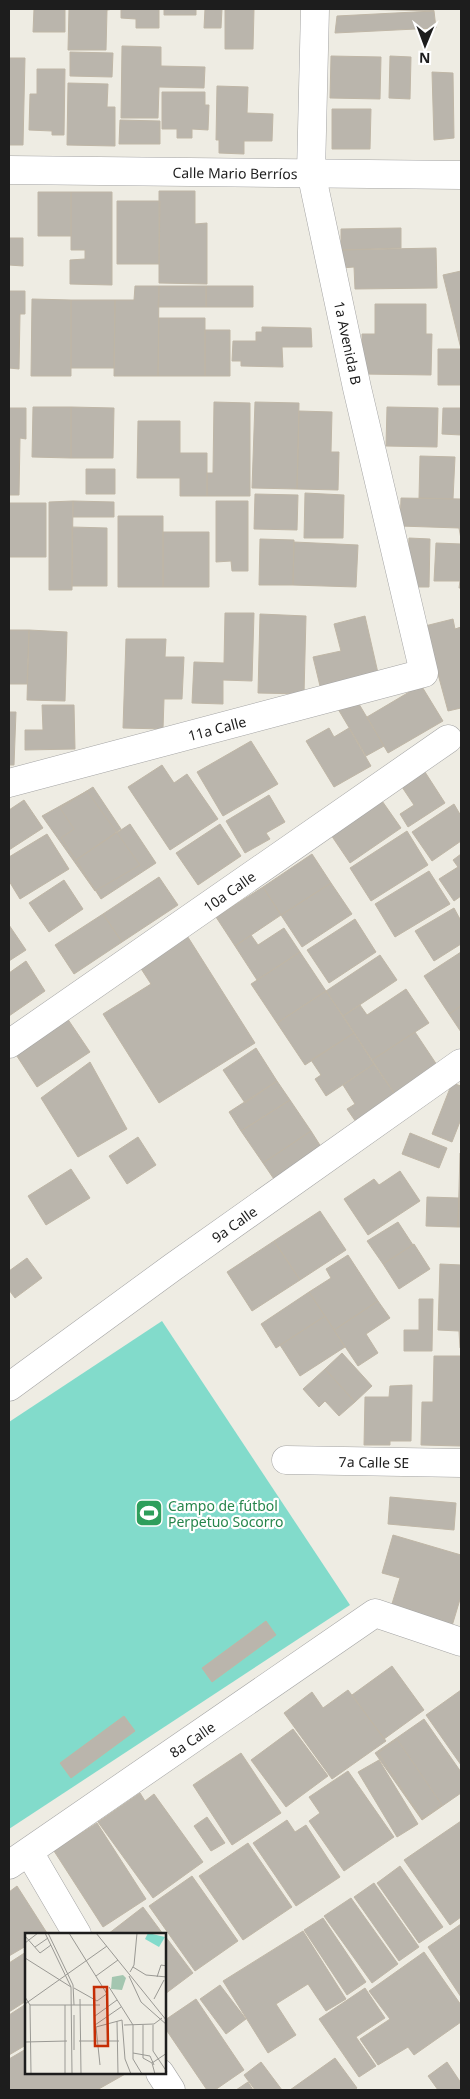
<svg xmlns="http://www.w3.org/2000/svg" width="470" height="2099" font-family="'Noto Sans',sans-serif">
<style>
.pitch{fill:#82dbcb}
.building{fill:#bab5ac;stroke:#bfb6a6}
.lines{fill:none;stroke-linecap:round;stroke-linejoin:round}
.minor-casing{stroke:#a4a4a4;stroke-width:29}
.minor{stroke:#fff;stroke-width:28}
.labels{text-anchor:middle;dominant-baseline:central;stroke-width:4.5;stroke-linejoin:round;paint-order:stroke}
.street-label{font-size:14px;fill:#1d1d1d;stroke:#fff}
.leisure-label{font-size:14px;fill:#27864d;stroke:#fff;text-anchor:start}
.inset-road{fill:none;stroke:#9a9994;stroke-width:1}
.view{fill:#c52d05;fill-opacity:0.15;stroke:#c52d05;stroke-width:2.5}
.inset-edge{fill:none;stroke:#1d1d1d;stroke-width:2.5}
</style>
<rect width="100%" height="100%" fill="#eeece3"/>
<path class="pitch" d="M162,1321L350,1605L9,1829V1422Z"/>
<path class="building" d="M34,9H65V32H33Z
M69,9H114L107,10L106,50H68Z
M121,9H159V28H136V19L121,18Z
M164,9H196V15H164Z
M205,9H222L221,28H204Z
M225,9H254L253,49H225Z
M357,9H433L434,11Z
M434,11L436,28L335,33L337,16Z
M122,46L161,47V66L205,67L204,88L159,87L158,118H121Z
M70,52L113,53L112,77L70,76Z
M331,56L381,57L380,99L330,98Z
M390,56L411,57L410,99L389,98Z
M9,58H25L23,145H9Z
M37,69H65L64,135H52V131L29,130L30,94H37Z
M432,72L453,73L454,138L434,140Z
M68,83L108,84L107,107H115V146L67,145Z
M217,86L248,87L247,113L273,114L272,141H244V154L219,153V140H216Z
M162,92H205V105H209L208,130L192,129V138H177V129H162Z
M332,109H371L370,149H332Z
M120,120L160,121V144H119Z
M159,191H195V224L207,223V284L159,283Z
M38,192H71V236H38Z
M71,192H112V285L70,284V260L85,259V250H71Z
M117,201H160L159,264H117Z
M401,228V248L341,250V229Z
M9,238H23V266L9,265Z
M436,248L437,288L355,289L354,267L341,268V250Z
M461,271V385H438V349H461L443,275Z
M135,286H159L158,376H114L115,300H134Z
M159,286H206V307H158Z
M206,286H253V307H206Z
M9,291H25V314H20L19,369L9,368Z
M32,299L71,300V376H31Z
M71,300H115L114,368H71Z
M375,304H426V334H432L431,375L362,374V334H375Z
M159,318H205V376H158Z
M262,327L311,328L312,347H282L283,367L241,366V361H232L233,341H256V332H262Z
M205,330H230V376H205Z
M214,402L250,403V496H207V473H213Z
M255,402L299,403L297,489L252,488Z
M33,407H71V458L32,457Z
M71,407L114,408L113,458H71Z
M387,407L438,408L437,447L386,446Z
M9,408H26V439L20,438L19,495H9Z
M443,408H461V435L442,434Z
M299,411L332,412L331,452H339L338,490L297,489Z
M138,421H180V453H207V496H180V478H137Z
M420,456L455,457L453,499L419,498Z
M86,469H115V494H86Z
M305,493L344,495L343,538H304Z
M255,494L298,495L297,530L254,529Z
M401,498L461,499V539L459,528L400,526Z
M73,501L72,590H49V502Z
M73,501L114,502V517H73Z
M216,501H248V571H232L231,561L216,562Z
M9,503H46V557H9Z
M118,516H163V587H118Z
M72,527L107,528V586H72Z
M163,532H209V587H163Z
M409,538L430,539L429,587H407Z
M260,539L294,540L293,585H259Z
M294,542L358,545L356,587L293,585Z
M436,543L461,544V588H459L460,581H434Z
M225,613H254L252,681L223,680V704L192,703L194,662L224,663Z
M260,614L306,616L304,694L258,693Z
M365,616L378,673L320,686L313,657L341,651L334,624Z
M453,619L455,629L461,627V708L448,711L425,626Z
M9,630H29L27,684H9Z
M29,630L67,632L65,701L27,700Z
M126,639H166L165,657H184L182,699H164L163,729L123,728Z
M421,685L443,721L388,753L367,717Z
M356,699L384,746L366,756L338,709Z
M42,705H74L75,749L25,750V730H43Z
M9,712H16L14,765H9Z
M329,728L334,737L349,728L371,766L334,787L306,741Z
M251,741L278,784L223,816L197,772Z
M162,765L174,783L187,774L218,819L170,850L128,787Z
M425,772L445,803L408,827L400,814L414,805L402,787Z
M93,787L121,829L76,860L61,838L74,829L60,808Z
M87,791L140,865L95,891L42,816Z
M269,795L285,822L266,833L270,839L245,853L226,821Z
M380,798L401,828L350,863L329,832Z
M24,800L43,828L9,850V810Z
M454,804L461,816V841L432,861L412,832Z
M130,824L156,863L101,899L76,860Z
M220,824L241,856L198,885L176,853Z
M407,831L428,865L371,901L350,868Z
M47,834L69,869L20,899L9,881V857Z
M312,854L331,883L281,915L263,887Z
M461,854V896L454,901L439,879L458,867L453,860Z
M429,871L450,904L395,937L375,904Z
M159,877L178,905L122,942L103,914Z
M64,880L83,909L49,932L29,903Z
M331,883L352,914L302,947L281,915Z
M263,887L281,915L235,946L216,917Z
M454,908L461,921V944L434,961L415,931Z
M103,914L122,942L74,974L55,945Z
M355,919L376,952L329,983L307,950Z
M9,925L26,950L9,961Z
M284,928L300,952L257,980L235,946L251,935L258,945Z
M186,934L255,1043L159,1103L103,1014L151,984L138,964Z
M300,952L326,991L277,1023L251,984Z
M461,952V1006L449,1014L424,976Z
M380,955L397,980L343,1016L326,991Z
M26,961L45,991L9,1016V973Z
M406,989L429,1023L372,1060L343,1016L360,1005L367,1015Z
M326,991L354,1033L305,1065L277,1023Z
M461,1006V1032L449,1014Z
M65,1015L90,1052L37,1087L13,1050Z
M415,1032L439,1068L396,1096L372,1060Z
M354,1033L374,1064L326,1096L315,1079L321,1075L311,1060Z
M256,1048L277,1081L245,1103L223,1070Z
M90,1062L127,1129L78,1157L41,1098Z
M374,1064L396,1096L356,1122L347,1109L355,1104L343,1085Z
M277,1081L290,1100L241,1131L229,1112Z
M452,1083L461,1086V1119L452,1142L432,1134Z
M290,1100L311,1131L263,1163L241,1131Z
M311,1131L325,1153L278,1185L263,1163Z
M410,1133L447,1148L439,1168L402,1154Z
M138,1137L156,1165L127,1184L109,1156Z
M460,1153H461V1227H458Z
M71,1169L90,1198L46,1225L28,1196Z
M400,1171L420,1201L368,1235L344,1199L374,1179L379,1185Z
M427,1197L459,1198L458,1227L426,1226Z
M320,1211L346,1250L300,1280L274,1241Z
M398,1222L413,1245L383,1264L367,1241Z
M274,1241L300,1280L252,1311L227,1272Z
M414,1244L430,1269L399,1289L383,1264Z
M348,1255L378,1301L334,1330L309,1292L331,1278L326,1269Z
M27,1258L42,1278L15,1298L9,1290V1271Z
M440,1264L461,1265V1348H460L459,1331L438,1330Z
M309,1292L325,1316L276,1348L261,1324Z
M419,1299H433L432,1351H404V1330H419Z
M378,1301L390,1318L366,1334L378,1353L358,1366L334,1330Z
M325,1316L345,1347L300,1376L280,1345Z
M342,1353L372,1386L355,1402L325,1369Z
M434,1356H461V1446L421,1445L422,1402H433Z
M325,1369L355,1402L339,1416L325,1401L319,1407L303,1389Z
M412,1385L411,1441H390V1445H364L365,1397H389L390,1386Z
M390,1497L456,1503L454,1530L388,1524Z
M393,1535L461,1555V1596L452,1626L391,1607L400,1578L382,1573Z
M266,1621L276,1635L212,1682L202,1668Z
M392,1666L424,1710L384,1739L352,1695Z
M348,1690L386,1741L332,1779L284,1713L312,1692L323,1708Z
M461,1690V1765L426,1715Z
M124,1716L135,1731L71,1778L60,1763Z
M424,1719L461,1772V1793L422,1820L375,1753Z
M293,1729L328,1776L286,1807L251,1760Z
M397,1739L442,1805L422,1819L378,1753Z
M241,1753L281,1813L232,1845L193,1785Z
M379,1760L418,1824L397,1837L358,1772Z
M348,1771L394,1837L344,1871L309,1821L320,1813L309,1797Z
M140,1793L145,1801L154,1794L203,1862L153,1898L98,1822Z
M207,1817L225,1843L211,1851L194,1826Z
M287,1820L295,1832L306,1825L340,1877L296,1906L253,1843Z
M461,1821V1917L450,1925L404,1860Z
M97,1823L146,1899L103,1927L54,1851Z
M248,1843L292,1907L243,1940L199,1876Z
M400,1866L443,1927L419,1943L377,1883Z
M192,1876L238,1941L195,1971L149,1906Z
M374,1883L419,1947L399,1961L354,1897Z
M17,1886L47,1933L26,1934V1946L9,1956V1892Z
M351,1898L398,1964L372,1983L324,1916Z
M143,1907L163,1934H108Z
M323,1918L366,1982L347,1995L304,1930Z
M461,1924V1997L428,1947Z
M303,1931L346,1999L326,2011L308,1984L276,2004L296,2035L268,2053L223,1981Z
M165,1936L193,1973L165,1994Z
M26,1952V2001L9,2012V1963Z
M424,1952L461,2005V2022L414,2055L408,2047L378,2065L360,2039L390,2019L369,1991Z
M220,1985L246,2019L226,2034L200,1999Z
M365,1988L385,2018L356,2037L376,2066L359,2077L319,2019Z
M196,1999L244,2070L215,2090H207L165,2028V2020Z
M26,2004V2045L9,2055V2015Z
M26,2049V2073H127L97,2090H9V2059Z
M335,2058L357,2088L354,2090H290Z
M261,2062L282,2090H255L244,2075Z
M447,2062L461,2083V2090H438L428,2076Z
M248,2082L253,2090H236Z"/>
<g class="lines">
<g class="minor-casing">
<g id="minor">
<path id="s1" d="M9,170L461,175"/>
<path id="s2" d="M9,783L424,673L357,388L311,172L315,9"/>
<path id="s3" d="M9,1044L448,739"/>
<path id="s4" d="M9,1387L173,1267L461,1063"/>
<path id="s5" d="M286,1460L461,1463"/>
<path d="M29,1852L77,1934"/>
<path id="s6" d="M9,1865L375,1613L461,1642"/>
<path d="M160,2073L171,2090"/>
</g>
</g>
<use href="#minor" class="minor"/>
</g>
<defs>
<g id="stadium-square" transform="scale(1.4375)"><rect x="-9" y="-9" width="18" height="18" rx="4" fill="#2e9e5b" stroke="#fff"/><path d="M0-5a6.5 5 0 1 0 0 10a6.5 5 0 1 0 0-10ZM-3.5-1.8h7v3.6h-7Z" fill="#fff"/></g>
</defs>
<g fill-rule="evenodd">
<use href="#stadium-square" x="149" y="1513"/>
</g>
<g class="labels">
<g class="street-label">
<text stroke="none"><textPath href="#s1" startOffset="226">Calle Mario Berríos</textPath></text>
<text transform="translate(348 343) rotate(78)">1a Avenida B</text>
<text stroke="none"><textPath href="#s2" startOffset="215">11a Calle</textPath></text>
<text stroke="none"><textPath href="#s3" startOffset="268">10a Calle</textPath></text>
<text stroke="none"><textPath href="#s4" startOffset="278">9a Calle</textPath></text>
<text stroke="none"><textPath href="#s5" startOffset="88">7a Calle SE</textPath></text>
<text stroke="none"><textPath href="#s6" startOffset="222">8a Calle</textPath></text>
</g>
<g class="leisure-label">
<text x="168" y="1505">Campo de fútbol<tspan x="168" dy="16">Perpetuo Socorro</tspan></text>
</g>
</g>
<g transform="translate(25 1933)">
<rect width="141" height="141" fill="#eeece3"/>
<path d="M98,42L101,45L97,57L86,56L87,44Z" fill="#a4c6b0"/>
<path d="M123,0L140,4L134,14L120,6Z" fill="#82dbcb"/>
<path class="inset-road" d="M20,0L46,54L47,141M23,0L48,52L49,72M44,0L82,61M71,0L142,88M0,3L15,20L26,12M0,10L13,0M10,14L23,5M0,25L46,54M108,34L121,42L142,44M105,39L109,32L112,0M71,43L93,27M104,43L116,69L142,92M132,44L136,32L142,33M84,54L108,92V126L117,141M49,55L72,68L83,60M0,64L5,72L6,141M55,66L56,141M129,66L139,47M0,71L82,13M5,72H75M40,72V141M49,82V117M70,83L92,67M92,88L93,141M70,92L96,74M99,92L129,91L137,85M118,92V125L127,130L130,141M128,92V118L142,139M54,108H94M0,109L42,108M108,120L125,123L129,132M127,130L142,120M75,132L71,94L97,87L100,126L106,141"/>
<path class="view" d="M69,54H82L83,113H70Z"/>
<rect width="141" height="141" class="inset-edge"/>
</g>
<rect width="470" height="2099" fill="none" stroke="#1d1d1d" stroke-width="20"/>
<g transform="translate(425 45) rotate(181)" stroke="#ffffff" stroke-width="4" paint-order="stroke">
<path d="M0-4L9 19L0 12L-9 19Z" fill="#1d1d1d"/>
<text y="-8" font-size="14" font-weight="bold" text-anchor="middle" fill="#1d1d1d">N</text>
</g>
</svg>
